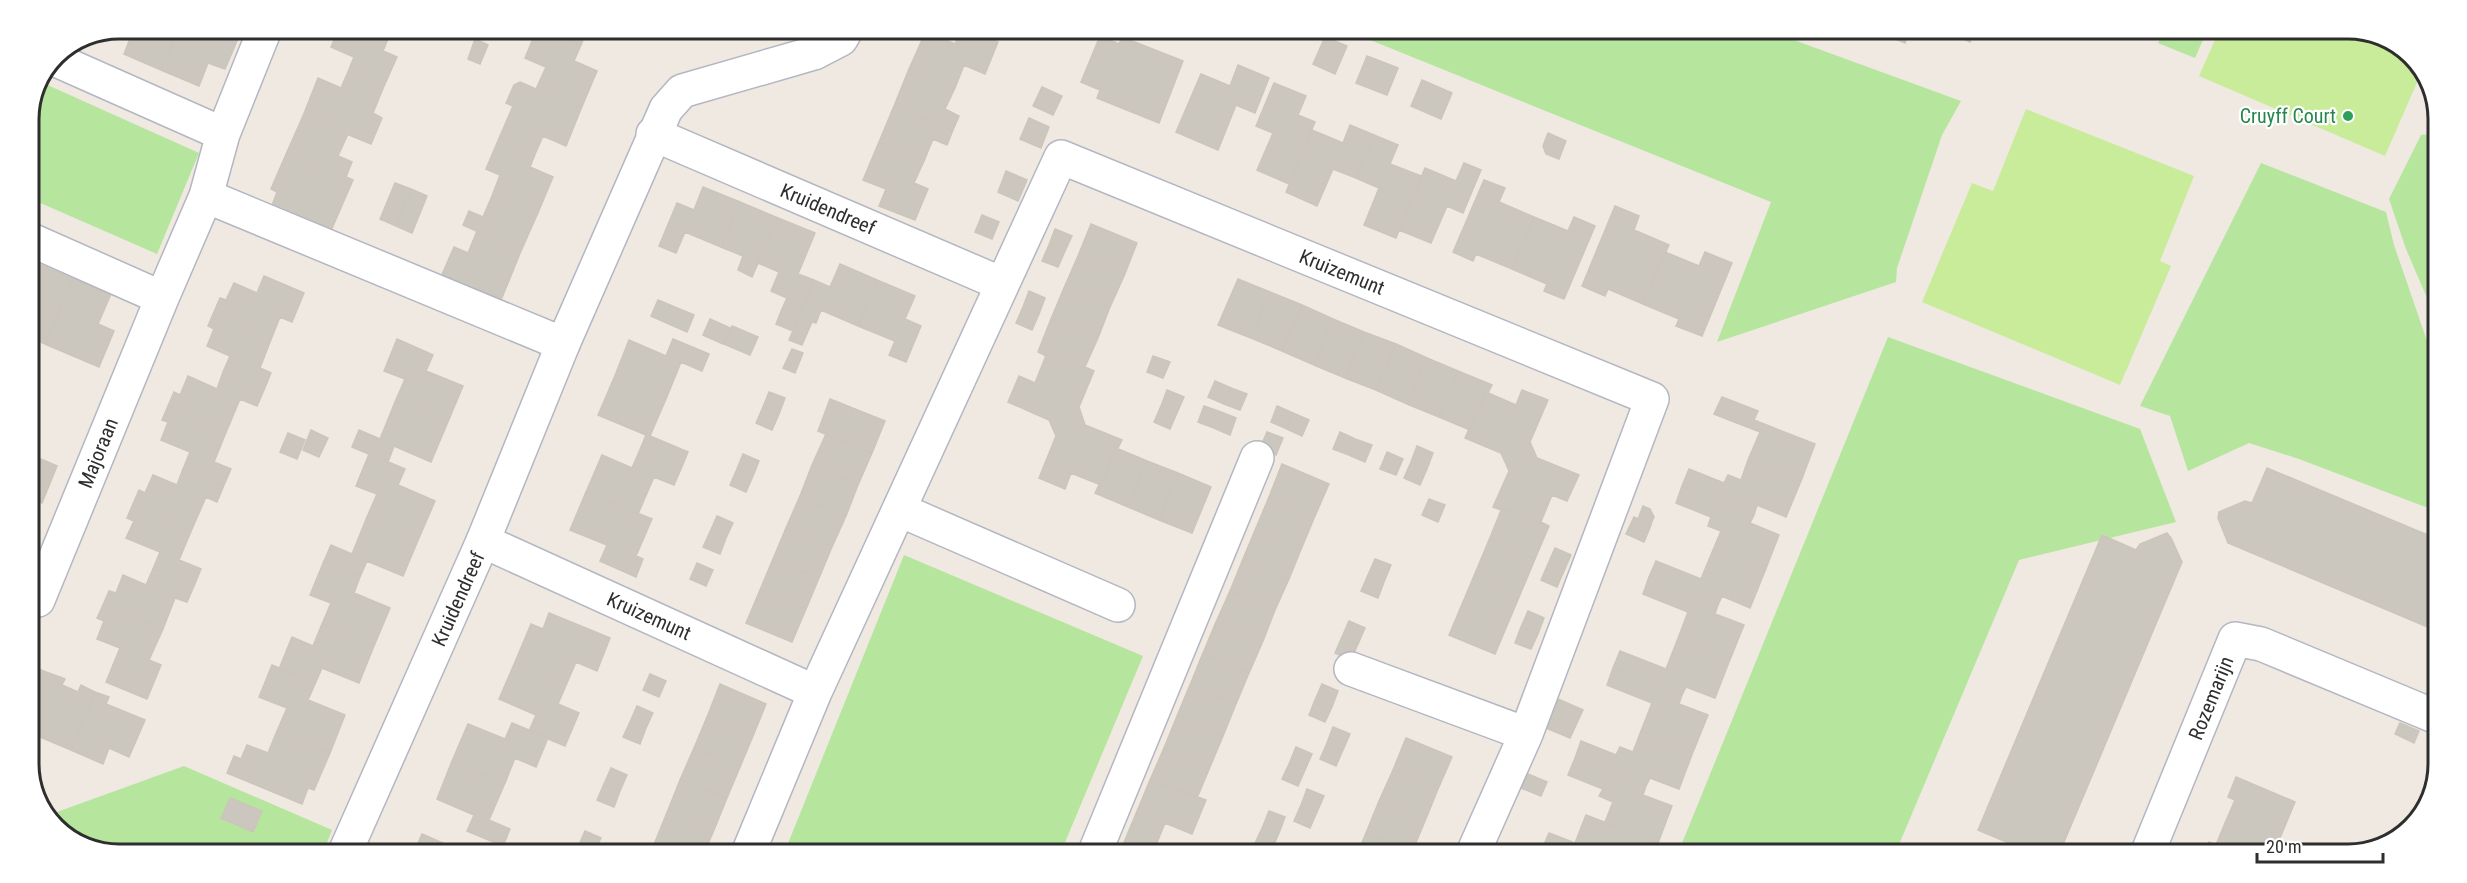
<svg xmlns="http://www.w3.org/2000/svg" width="2467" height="883" font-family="'Roboto Condensed',sans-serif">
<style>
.green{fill:#b6e59e}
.pitch{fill:#c9ec9a}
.building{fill:#cbc7bf;stroke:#cbc5ba;stroke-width:1.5}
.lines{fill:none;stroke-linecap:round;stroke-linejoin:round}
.street-casing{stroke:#b4b7c1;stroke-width:36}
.secondary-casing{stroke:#b4b7c1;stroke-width:36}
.street{stroke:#fff;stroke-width:33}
.secondary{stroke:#fff;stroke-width:33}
.leisure-dot{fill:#2e9e5b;stroke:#fff;stroke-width:2}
.labels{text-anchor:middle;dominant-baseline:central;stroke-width:4.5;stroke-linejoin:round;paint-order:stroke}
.leisure-label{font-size:20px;fill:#27864d;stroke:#fff;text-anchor:end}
.street-label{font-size:20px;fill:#2e2e2e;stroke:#fff}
.rim{fill:none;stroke:#2e2e2e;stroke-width:3}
</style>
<rect width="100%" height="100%" fill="#efe9e1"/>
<path class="green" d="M1348,31L1772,32L1961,101L1942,135L1897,268L1896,282L1717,342L1771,202Z
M2163,33H2206L2195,58L2158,43Z
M43,83L199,153L157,254L29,198V114Z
M2438,133L2437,321L2406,249L2389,199L2421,135Z
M2261,163L2386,212L2394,245L2437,370L2436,511L2299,459L2249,443L2188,471L2170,416L2140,406Z
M1888,337L2140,429L2176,522L2019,560L1895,854L1678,853Z
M904,555L1143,656L1061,852L785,851Z
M184,766L332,830L324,850H91L46,816Z"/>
<path class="pitch" d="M2218,33H2376L2419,64L2422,71L2385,156L2199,76Z
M2026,109L2194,176L2160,261L2171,266L2120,385L1922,302L1972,183L1993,191Z"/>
<path class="building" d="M127,29H178L161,70L124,54L133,31Z
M178,29H189L203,35L205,29H227L240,34L225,69L208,63L199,86L161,70Z
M339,29H392L383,51L397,57L384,86L348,72L354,57L331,47Z
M537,29H544L581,45L574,61L597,71L581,109L536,89L546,67L525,58Z
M545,30V29L614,30L610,39L587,30L581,45Z
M961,30H968L998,42L985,74L964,65L955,88L909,69L926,31L955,44Z
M968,30H995L991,40Z
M1879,32H1909L1905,43Z
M1948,32H1974L1970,42Z
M1100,36L1119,44L1122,37L1183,61L1159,123L1097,98L1100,90L1081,82Z
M1325,37L1347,46L1335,74L1313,64Z
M475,39L488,45L480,64L468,59Z
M1367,56L1398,68L1387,95L1356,83Z
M1238,65L1269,78L1255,113L1236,105L1218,150L1176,132L1201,74L1230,86Z
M909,69L955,88L945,109L959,116L953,130L894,106Z
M348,72L384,86L373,113L382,118L371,144L303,116L318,78L341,88Z
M1422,80L1452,93L1441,119L1411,106Z
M520,82L581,109L566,146L543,136L536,152L500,136L513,106L506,103L514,85Z
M1274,83L1306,96L1298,115L1315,122L1289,184L1257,170L1273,133L1256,126Z
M1042,87L1062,96L1053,115L1033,106Z
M894,106L953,130L947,145L933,139L924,161L879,142Z
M303,116L348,134L338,156L352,162L346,177L287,152Z
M1029,118L1049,127L1041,148L1020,139Z
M1350,125L1374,135L1356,178L1333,169L1317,206L1286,192L1312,130L1343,143Z
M1548,133L1566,141L1559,159L1546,154L1543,146Z
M1374,135L1398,145L1390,164L1421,176L1396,238L1364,225L1379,188L1356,178Z
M500,136L536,152L530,167L553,177L537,215L492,196L500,175L486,169Z
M879,142L924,161L914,183L928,189L915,220L879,206L886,189L863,180Z
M287,152L353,180L330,233L271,208L277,192L271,189Z
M1464,163L1481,170L1463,213L1447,206L1431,243L1399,230L1425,168L1456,181Z
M1006,171L1027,180L1018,201L998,192Z
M1484,180L1505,188L1499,202L1534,217L1512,269L1476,254L1473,261L1453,252Z
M395,183L411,189L396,226L380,219Z
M703,187L740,202L721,247L685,232L676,253L659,246L677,203L694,210Z
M411,189L427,196L412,233L396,226Z
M492,196L537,215L521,251L463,225L469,211L483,217Z
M740,202L778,218L752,277L738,270L743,256L721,247Z
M1615,206L1639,216L1634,230L1669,245L1643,304L1608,289L1605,296L1582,286Z
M982,215L999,222L992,239L975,232Z
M1534,217L1568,231L1574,217L1595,226L1564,299L1544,291L1547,284L1512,269Z
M778,218L815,233L798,274L814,280L799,316L782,309L787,298L771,291L779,272L758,263Z
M1091,224L1137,243L1124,276L1078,256Z
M1055,229L1072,236L1065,251L1049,245Z
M477,231L521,251L499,305L440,279L454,247L468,253Z
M1049,245L1065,251L1058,267L1042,261Z
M1665,252L1699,266L1705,252L1732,263L1702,336L1676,326L1679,319L1643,304Z
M1078,256L1124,276L1110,307L1064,288Z
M36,263L73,279L45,344L29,337V277Z
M840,264L877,280L858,326L821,310L816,323L812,322L802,345L789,340L814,280L830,287Z
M264,276L304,293L292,322L280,317L272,337L214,312L220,298L226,300L234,283L257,293Z
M73,279L111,294L98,324L114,331L99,367L45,344Z
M1238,279L1270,292L1251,338L1218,325Z
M877,280L915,296L905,319L921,326L906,362L889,355L895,341L858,326Z
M1064,288L1110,307L1098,338L1051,319Z
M1029,291L1045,298L1039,314L1023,307Z
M1270,292L1302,305L1282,351L1251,338Z
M658,300L694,315L687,332L651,316Z
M1302,305L1333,319L1314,365L1282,351Z
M1023,307L1039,314L1032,330L1016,323Z
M782,309L799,316L793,331L776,324Z
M214,312L272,337L260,368L271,373L264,390L223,372L230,356L207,346L214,329L208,326Z
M710,319L730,328L723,344L703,335Z
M1051,319L1098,338L1084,369L1047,353L1046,356L1038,352Z
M1333,319L1364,332L1345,378L1314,365Z
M732,326L758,337L750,355L724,344Z
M1364,332L1396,344L1376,390L1345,378Z
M397,339L433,355L426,371L463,386L447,424L395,402L405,379L384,371Z
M673,339L709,354L702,371L681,362L666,399L614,378L629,340L666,356Z
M1396,344L1427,358L1407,404L1376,390Z
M792,349L803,353L795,373L783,368Z
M1047,353L1084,369L1085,367L1094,371L1079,407L1085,425L1122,440L1118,448H1116L1101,485L1071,473L1065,489L1039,478L1056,436L1049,420L1008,402L1019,376L1035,383Z
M1153,356L1170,362L1163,378L1147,372Z
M1427,358L1458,371L1439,417L1407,404Z
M1458,371L1492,385L1488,393L1486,392L1470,430L1439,417Z
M223,372L264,390L257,406L240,399L227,430L168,406L174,392L180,395L188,376L217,389Z
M614,378L666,399L650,436L688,452L681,469L639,452L646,435L598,415Z
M1215,381L1231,388L1224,404L1208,397Z
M1231,388L1247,394L1240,410L1224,404Z
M1167,390L1184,397L1177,413L1161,406Z
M1522,390L1548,400L1530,442L1537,458L1579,475L1567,501L1552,495L1540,524L1502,508L1501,510L1493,507L1509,471L1501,453L1465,438L1469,429L1470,430L1486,392L1516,405Z
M769,392L785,398L779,414L763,407Z
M1722,397L1758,411L1754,420L1815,444L1801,481L1748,460L1760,432L1714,414Z
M830,399L885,421L872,453L818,431Z
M395,402L447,424L431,462L394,446L388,462L352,447L359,430L380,439Z
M168,406L227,430L214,462L231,469L224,485L183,469L190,452L161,440L168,422L162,420Z
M1161,406L1177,413L1170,429L1154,422Z
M1204,406L1221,412L1214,428L1198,422Z
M1277,406L1293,413L1287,429L1271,422Z
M763,407L779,414L772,430L756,423Z
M1221,412L1236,418L1230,435L1214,428Z
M1293,413L1309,420L1302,436L1287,429Z
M311,430L328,438L319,457L303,450Z
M1267,432L1283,438L1276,455L1260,448Z
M1340,432L1355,439L1349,455L1333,449Z
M288,433L305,440L297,459L280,452Z
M826,434L872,453L858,485L812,465Z
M1355,439L1372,445L1365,462L1349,455Z
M1417,446L1433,453L1427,469L1411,462Z
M1116,448L1147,461L1128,507L1095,493L1099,485H1101Z
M639,452L681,469L674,485L654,477L638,514L586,492L602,455L632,468Z
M1387,452L1403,459L1396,475L1380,469Z
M29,454L57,466L42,503L29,497Z
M369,454L405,469L398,485L435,501L419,538L367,517L377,494L356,486Z
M743,454L759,461L753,476L737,469Z
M1748,460L1801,481L1786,517L1757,505L1754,515L1682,486L1689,469L1724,483L1728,475L1741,480Z
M1147,461L1178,473L1159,520L1128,507Z
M1411,462L1427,469L1420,485L1404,478Z
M1282,464L1329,484L1315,516L1269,497Z
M812,465L858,485L846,516L800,496Z
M2267,468L2435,538V630L2228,543L2218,518L2219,512L2245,501L2252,503Z
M183,469L224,485L217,502L206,497L192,529L133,504L139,490L145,493L153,475L177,485Z
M737,469L753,476L746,492L730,485Z
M1178,473L1211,487L1192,533L1159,520Z
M1682,486L1754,515L1750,523L1779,535L1765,571L1713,550L1721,531L1708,526L1711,517L1676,503Z
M586,492L652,519L636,556L643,559L636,577L600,561L607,545L570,530Z
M800,496L846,516L832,547L786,528Z
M1269,497L1315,516L1302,547L1256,528Z
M1429,499L1445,505L1438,522L1422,515Z
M133,504L192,529L179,560L201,569L194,586L153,569L160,552L126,538L134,521L127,518Z
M1643,506L1650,509L1654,517L1651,524L1638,519Z
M1502,508L1540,524L1541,522L1549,526L1535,559L1489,540Z
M717,516L733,523L726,538L710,532Z
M367,517L419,538L403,576L367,561L360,577L324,561L331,545L352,554Z
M1634,517L1651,525L1644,542L1626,534Z
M786,528L832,547L819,578L773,559Z
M1256,528L1302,547L1289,579L1243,559Z
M710,532L726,538L720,554L703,547Z
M2167,533L2171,538L2182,562L2059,854H2035L1978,830L2102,535L2136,550L2140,544Z
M1489,540L1535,559L1522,590L1476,571Z
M1555,548L1571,555L1564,571L1548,564Z
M1713,550L1765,571L1750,608L1722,596L1718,605L1649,577L1656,561L1701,579Z
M773,559L819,578L806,609L760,590Z
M1243,559L1289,579L1275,610L1230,591Z
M1375,559L1391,565L1384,582L1368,575Z
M324,561L360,577L354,593L390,608L374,646L322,624L331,603L310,595Z
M697,563L713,570L706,586L690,579Z
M1548,564L1564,571L1557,587L1541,580Z
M153,569L194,586L187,602L175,598L163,629L103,605L109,591L116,593L123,575L146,585Z
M1476,571L1522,590L1509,621L1463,602Z
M1368,575L1384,582L1378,598L1361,591Z
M1649,577L1718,605L1715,614L1744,625L1729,662L1677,641L1688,612L1643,594Z
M760,590L806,609L792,642L746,623Z
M1230,591L1275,610L1263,641L1216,622Z
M1463,602L1509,621L1495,654L1449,635Z
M103,605L163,629L149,660L161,665L154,682L113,665L120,648L97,639L104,621L97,618Z
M1528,611L1544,618L1538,634L1521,627Z
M549,613L610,638L597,671L576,662L567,683L515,662L531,624L543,629Z
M1349,621L1365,628L1358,644L1342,637Z
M1216,622L1263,641L1249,673L1203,653Z
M322,624L374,646L359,683L322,668L315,684L279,669L292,637L313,646Z
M1521,627L1538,634L1531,649L1515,643Z
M1342,637L1358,644L1351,660L1335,653Z
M1677,641L1729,662L1715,698L1686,687L1682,695L1613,668L1620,651L1666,669Z
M1203,653L1249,673L1236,704L1190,685Z
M515,662L567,683L558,704L579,713L565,746L529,731L536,715L499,699Z
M29,665L46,672L29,715Z
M113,665L154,682L147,699L106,682Z
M272,665L315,684L308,700L345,715L330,753L277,731L287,708L259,697Z
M1613,668L1682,695L1679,704L1708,715L1693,752L1641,731L1652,703L1607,685Z
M46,672L65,679L62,685L78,692L81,685L95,692L71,750L40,737L34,749L29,747V715Z
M650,674L666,681L659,697L643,690Z
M720,684L766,704L753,736L707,717Z
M1322,684L1338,691L1332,707L1315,700Z
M1190,685L1236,704L1223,736L1177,716Z
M95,692L109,697L106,704L145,720L129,757L109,748L103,764L71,750Z
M1558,699L1583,710L1570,738L1546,728Z
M1315,700L1332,707L1325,722L1309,715Z
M637,706L653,713L646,728L630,722Z
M1177,716L1223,736L1210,767L1164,748Z
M707,717L753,736L740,767L694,748Z
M630,722L646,728L640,744L623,737Z
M512,723L548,738L536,767L515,758L505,783L452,761L468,724L505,739Z
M2400,723L2419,731L2414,743L2395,734Z
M1333,727L1350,734L1343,750L1327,743Z
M277,731L330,753L314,790L308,788L302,804L227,773L234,756L241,759L247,745L268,753Z
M1641,731L1693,752L1679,789L1650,778L1646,786L1575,758L1581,741L1616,755L1620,747L1633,752Z
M1406,738L1452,757L1438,789L1393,770Z
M1327,743L1343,750L1336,766L1320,759Z
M1296,747L1312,754L1305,770L1289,764Z
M694,748L740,767L727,798L680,780Z
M1164,748L1210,767L1197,798L1150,780Z
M1575,758L1646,786L1643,795L1672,806L1658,843L1605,822L1613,802L1599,796L1603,789L1568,775Z
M452,761L505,783L489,820L510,829L503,846L467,831L474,815L437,799Z
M1289,764L1305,770L1298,786L1282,779Z
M611,768L627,775L620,791L604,784Z
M1393,770L1438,789L1425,821L1379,801Z
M1528,774L1547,782L1541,796L1521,788Z
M2236,777L2295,802L2277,845L2225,823L2235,800L2228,797Z
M680,780L727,798L714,830L668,810Z
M1150,780L1206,800L1192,834L1165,823L1156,845L1174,852H1120Z
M604,784L620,791L614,807L597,800Z
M1307,789L1324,796L1317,812L1301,805Z
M230,798L262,811L253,832L221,818Z
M1379,801L1425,821L1412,852L1366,833Z
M1301,805L1317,812L1310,828L1294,821Z
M668,810L714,830L705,851H676L655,842Z
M1269,811L1285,817L1279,833L1263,826Z
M1586,815L1658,843L1654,853H1551L1542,849L1549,833L1575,843Z
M2225,823L2277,845L2273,854H2204L2209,842L2216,845Z
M1263,826L1279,833L1271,852H1251Z
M585,831L601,838L595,851H588L578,847Z
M1366,833L1412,852V853L1358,852Z
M422,834L461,851L415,850Z
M655,842L676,851H651Z
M1306,844L1326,852H1301Z"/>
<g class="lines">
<g class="street-casing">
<path id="street" d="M54,59L223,134
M653,134L1002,284
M206,196L563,344
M29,239L162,298
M900,510L1118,605
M483,541L815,692
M29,596L38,600L162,298L206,196L223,134L265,29
M1351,669L1526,734
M749,851L815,692L1061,157L1652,399L1526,734L1473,853
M1095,852L1257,458
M2147,854L2235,639L2261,644L2434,716"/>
</g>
<g class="secondary-casing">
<path id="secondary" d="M346,850L483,541L563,344L666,109L682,91L814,53L841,39L846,30"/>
</g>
<use href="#street" class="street"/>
<use href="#secondary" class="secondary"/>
</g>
<circle class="leisure-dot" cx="2348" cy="116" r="6"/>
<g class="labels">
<g class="leisure-label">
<text x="2336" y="116">Cruyff Court</text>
</g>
<g class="street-label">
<text transform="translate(828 209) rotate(23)">Kruidendreef</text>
<text transform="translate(1342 272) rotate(22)">Kruizemunt</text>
<text transform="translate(98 453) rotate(-68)">Majoraan</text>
<text transform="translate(458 599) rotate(-66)">Kruidendreef</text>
<text transform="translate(649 616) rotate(24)">Kruizemunt</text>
<text transform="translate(2211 698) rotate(-68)">Rozemarijn</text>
</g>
</g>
<path d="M0 0H2467V883H0ZM119 39H2348A80 80 0 0 1 2428 119V764A80 80 0 0 1 2348 844H119A80 80 0 0 1 39 764V119A80 80 0 0 1 119 39Z" fill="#fff" fill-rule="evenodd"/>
<path class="rim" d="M119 39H2348A80 80 0 0 1 2428 119V764A80 80 0 0 1 2348 844H119A80 80 0 0 1 39 764V119A80 80 0 0 1 119 39Z"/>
<path d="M2257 853v9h126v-9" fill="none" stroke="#2e2e2e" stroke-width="3"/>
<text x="2266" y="853" font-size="18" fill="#2e2e2e" stroke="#ffffff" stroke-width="4.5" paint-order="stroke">20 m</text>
</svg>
